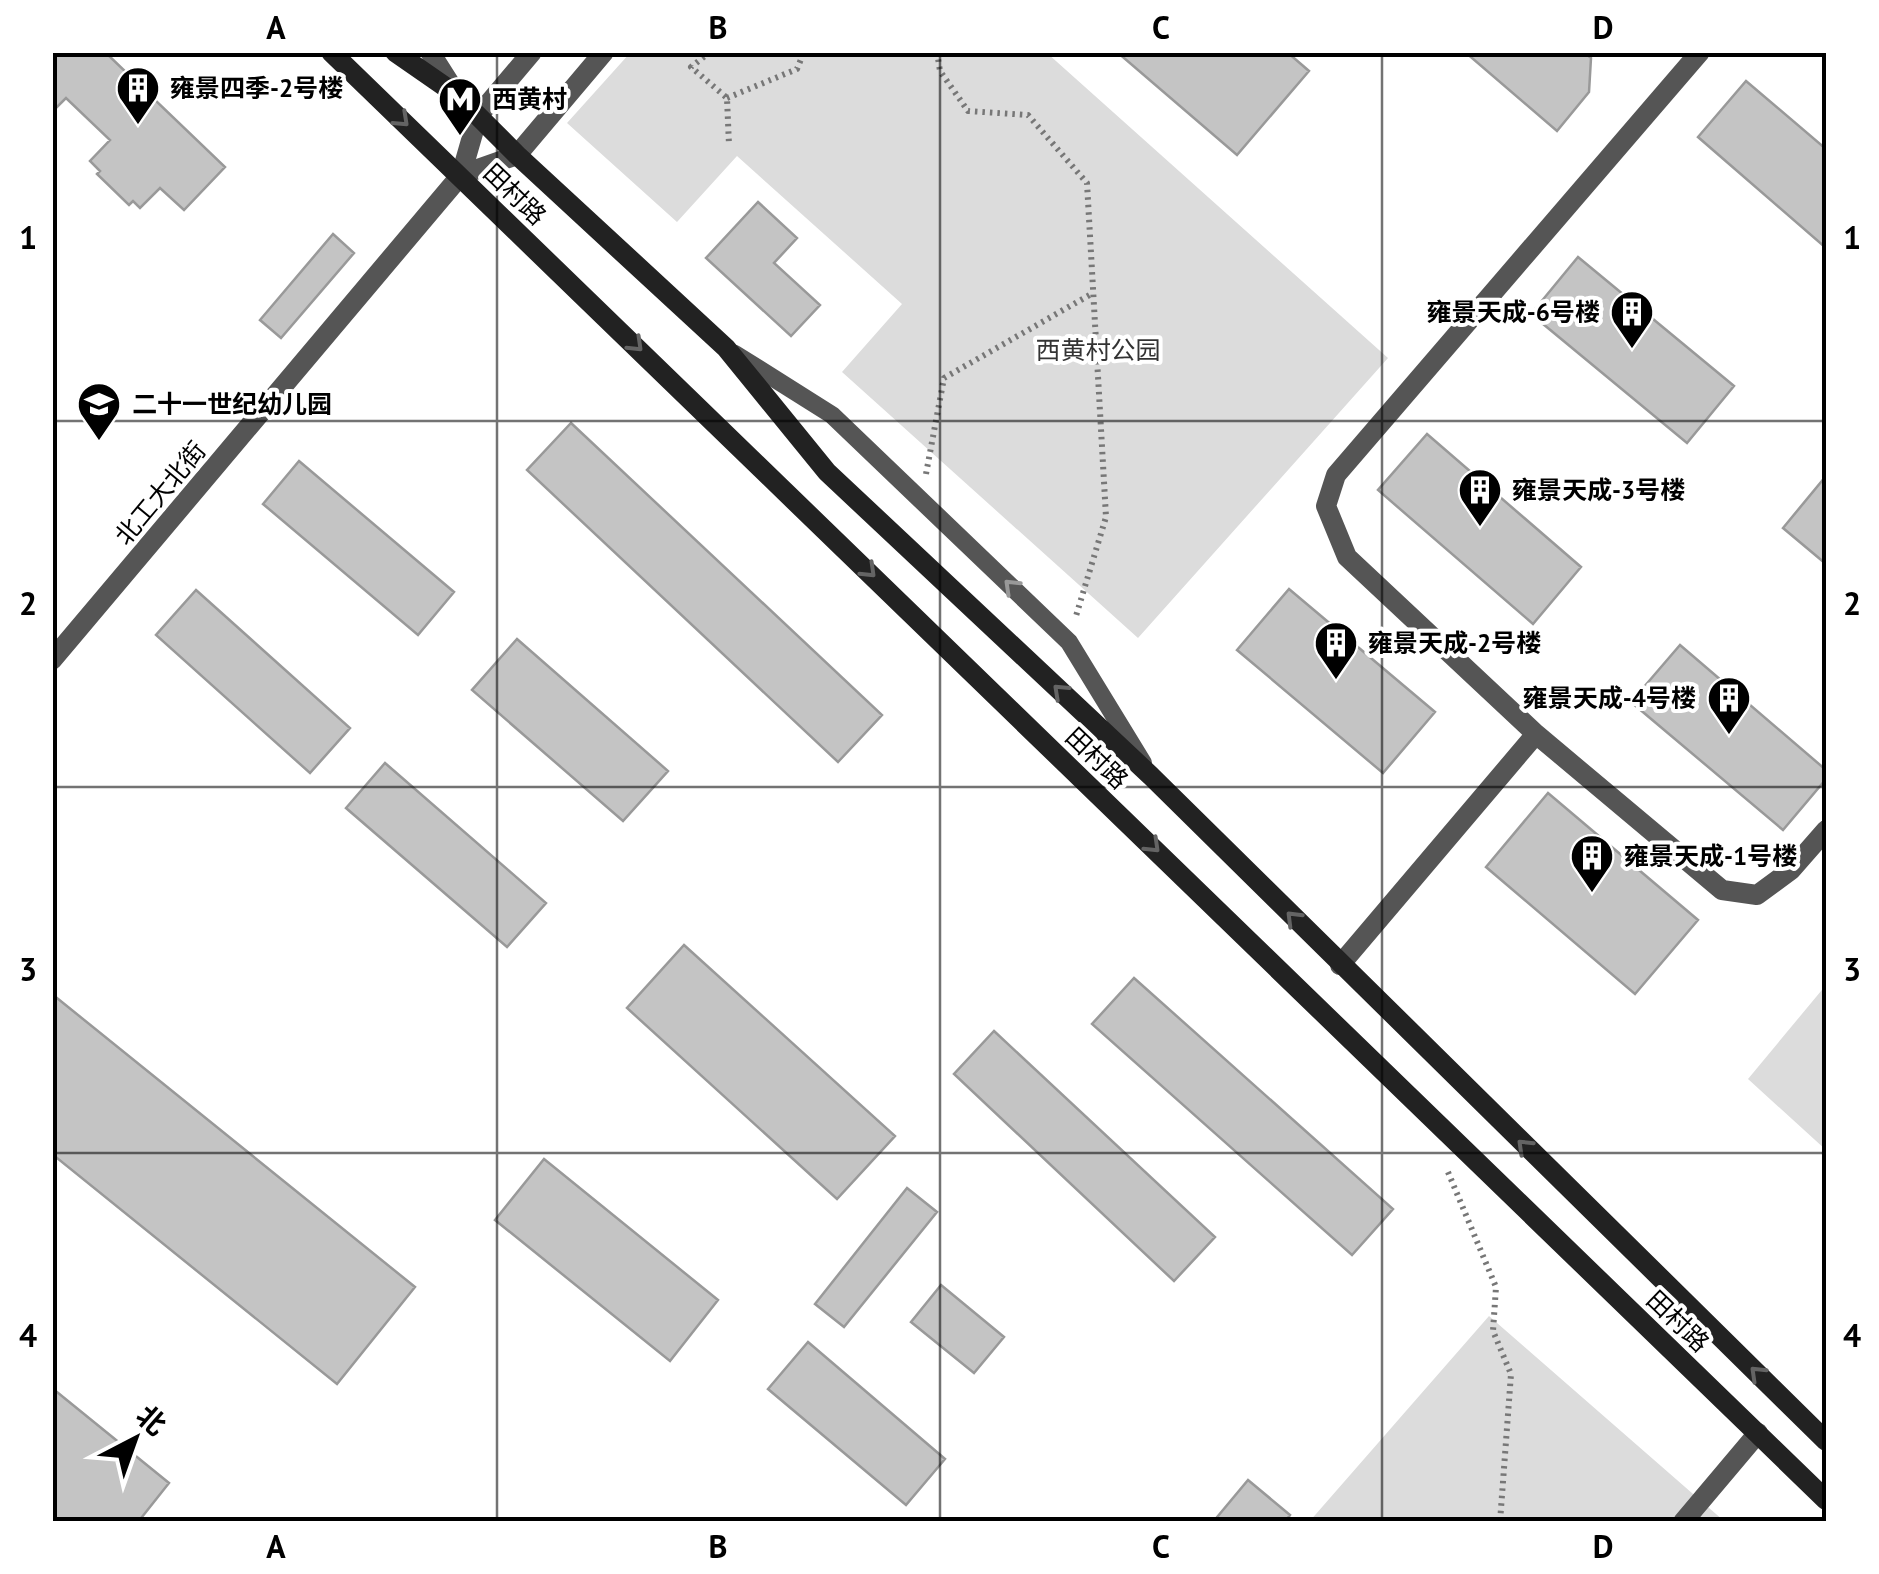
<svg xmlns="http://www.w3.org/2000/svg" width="1879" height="1574" font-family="'PT Sans','Noto Sans SC',sans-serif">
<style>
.green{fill:#dcdcdc}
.building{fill:#c4c4c4;stroke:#999;stroke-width:2.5}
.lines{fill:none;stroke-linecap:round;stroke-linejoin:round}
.path{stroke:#777;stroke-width:6;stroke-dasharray:2.5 5;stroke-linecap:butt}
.service{stroke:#555;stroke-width:18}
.minor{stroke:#555;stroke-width:20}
.tertiary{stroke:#555;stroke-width:20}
.secondary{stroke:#222;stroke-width:20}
.oneway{stroke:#646464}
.oneway2{stroke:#999}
.grid{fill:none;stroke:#000;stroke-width:2.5;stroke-opacity:0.55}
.labels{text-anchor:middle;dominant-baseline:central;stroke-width:8;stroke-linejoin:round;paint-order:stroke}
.poi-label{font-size:25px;font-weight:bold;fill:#000;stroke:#fff;text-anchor:start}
.street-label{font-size:25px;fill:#000;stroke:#fff}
.park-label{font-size:25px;fill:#333;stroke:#fff}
.neatline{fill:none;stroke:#000;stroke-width:4}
.grid-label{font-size:32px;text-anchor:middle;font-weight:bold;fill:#000}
</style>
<rect width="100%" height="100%" fill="#fff"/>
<path class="green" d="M630,53H1047L1388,358L1138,638L842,372L902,304L737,156L677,222L567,123Z
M1826,985V1150L1748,1079Z
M1489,1316L1724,1521L1309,1522Z"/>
<path class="building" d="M52,52H105L225,167L184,210L160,188L140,208L133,201L129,205L97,174L100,171L90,161L110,140L66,98L52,112Z
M1117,52H1287L1309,71L1237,155Z
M1465,52H1584L1591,58L1589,92L1557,131Z
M1746,81L1826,149V248L1698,137Z
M758,202L797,238L774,263L820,305L791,336L706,258Z
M333,234L354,253L281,338L260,320Z
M1578,257L1734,386L1687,443L1531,314Z
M571,423L882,715L838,762L527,470Z
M1427,434L1581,567L1533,624L1378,490Z
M299,461L454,592L418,635L263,504Z
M1826,476V564L1783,528Z
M1289,589L1435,712L1383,773L1237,650Z
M196,590L350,728L310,773L156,635Z
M517,639L668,771L623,821L472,690Z
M1680,645L1826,770V779L1783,830L1631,702Z
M385,763L546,903L507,947L346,808Z
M1548,793L1698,920L1635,994L1486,867Z
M684,945L895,1136L837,1199L627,1008Z
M1134,978L1393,1209L1352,1255L1092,1024Z
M52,994L415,1287L337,1384L52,1154Z
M994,1031L1215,1237L1174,1281L954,1074Z
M544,1159L718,1300L670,1361L495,1220Z
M907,1188L937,1212L844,1327L815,1304Z
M941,1285L1004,1337L974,1373L911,1322Z
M808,1342L945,1459L906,1505L768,1389Z
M52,1388L169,1483L138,1522H60L52,1515Z
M1248,1480L1290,1515L1285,1522H1213Z"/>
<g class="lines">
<path class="path" d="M710,52L691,67L727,98L729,145
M937,52L940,71L968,111L1028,115L1087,183L1106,517L1076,616
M727,98L797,69L804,52
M926,474L944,378L1093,293
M1448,1172L1496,1287L1493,1331L1511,1374L1500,1522"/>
<path class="service" d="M735,354L832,415L1069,642L1143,763"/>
<path class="minor" d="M1700,52L1336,475L1326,506L1347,557L1536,734L1722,890L1757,895L1791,870L1826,830
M52,660L461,175
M1340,965L1536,734
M1683,1522L1758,1433"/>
<path class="tertiary" d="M430,52L456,93
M461,175L517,155L604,52
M461,175L478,116L532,52"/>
<path class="secondary" d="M331,52L1826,1500
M395,52L457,95L517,155L726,348L827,472L1151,776L1826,1441"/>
</g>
<defs><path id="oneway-chevron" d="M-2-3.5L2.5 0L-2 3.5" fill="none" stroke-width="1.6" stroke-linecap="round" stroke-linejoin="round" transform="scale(2.5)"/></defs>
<g class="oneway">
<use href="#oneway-chevron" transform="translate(402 120) rotate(43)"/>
<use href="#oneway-chevron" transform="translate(636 345) rotate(44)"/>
<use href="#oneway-chevron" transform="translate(869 571) rotate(44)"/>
<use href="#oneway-chevron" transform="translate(1060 691) rotate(-137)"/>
<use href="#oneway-chevron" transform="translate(1153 846) rotate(44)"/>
<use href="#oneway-chevron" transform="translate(1293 918) rotate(-135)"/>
<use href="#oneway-chevron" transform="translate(1524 1146) rotate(-136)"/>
<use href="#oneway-chevron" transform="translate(1757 1373) rotate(-136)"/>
</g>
<use class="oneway2" href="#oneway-chevron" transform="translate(1011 586) rotate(-136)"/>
<path class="grid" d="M497,52V1522M940,52V1522M1382,52V1522M52,421H1826M52,787H1826M52,1153H1826"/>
<defs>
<g id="building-pin" transform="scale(2.25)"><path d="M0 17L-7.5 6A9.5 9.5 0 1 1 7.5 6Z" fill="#000" stroke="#fff"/><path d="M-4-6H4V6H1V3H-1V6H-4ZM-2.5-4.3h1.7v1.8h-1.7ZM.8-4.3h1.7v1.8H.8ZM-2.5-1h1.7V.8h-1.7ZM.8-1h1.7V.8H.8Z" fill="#fff"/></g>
<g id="metro-pin" transform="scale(2.25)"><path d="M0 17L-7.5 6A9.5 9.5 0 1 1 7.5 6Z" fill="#000" stroke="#fff"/><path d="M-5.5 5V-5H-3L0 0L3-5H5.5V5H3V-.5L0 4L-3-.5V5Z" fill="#fff"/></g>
<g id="school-pin" transform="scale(2.25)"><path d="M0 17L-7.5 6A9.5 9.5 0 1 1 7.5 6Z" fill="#000" stroke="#fff"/><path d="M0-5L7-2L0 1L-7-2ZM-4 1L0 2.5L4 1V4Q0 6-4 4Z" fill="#fff"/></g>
</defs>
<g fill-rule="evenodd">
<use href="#building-pin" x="138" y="88"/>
<use href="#metro-pin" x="460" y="99"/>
<use href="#building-pin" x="1632" y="312"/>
<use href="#school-pin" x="99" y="404"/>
<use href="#building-pin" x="1480" y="490"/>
<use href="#building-pin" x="1336" y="643"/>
<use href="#building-pin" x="1729" y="698"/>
<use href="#building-pin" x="1592" y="856"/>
</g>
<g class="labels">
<g class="poi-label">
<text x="170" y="88">雍景四季-2号楼</text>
<text x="492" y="99">西黄村</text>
<text x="1600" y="312" text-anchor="end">雍景天成-6号楼</text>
<text x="132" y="404">二十一世纪幼儿园</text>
<text x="1512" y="490">雍景天成-3号楼</text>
<text x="1368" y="643">雍景天成-2号楼</text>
<text x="1696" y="698" text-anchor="end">雍景天成-4号楼</text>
<text x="1624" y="856">雍景天成-1号楼</text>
</g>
<g class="street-label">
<text transform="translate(515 194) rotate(44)">田村路</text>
<text transform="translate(160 493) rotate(-50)">北工大北街</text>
<text transform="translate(1097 758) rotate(44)">田村路</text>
<text transform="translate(1678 1321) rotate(44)">田村路</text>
</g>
<g class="park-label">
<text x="1098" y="350">西黄村公园</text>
</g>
</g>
<rect width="1879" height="1574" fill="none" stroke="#ffffff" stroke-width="110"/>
<g transform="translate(135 1439) rotate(41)" stroke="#ffffff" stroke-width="8" paint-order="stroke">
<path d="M0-8L18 38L0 25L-18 38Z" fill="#000000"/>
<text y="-15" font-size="28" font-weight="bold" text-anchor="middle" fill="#000000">北</text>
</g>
<rect x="55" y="55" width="1769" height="1464" class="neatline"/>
<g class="grid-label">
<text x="276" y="39">A</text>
<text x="718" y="39">B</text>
<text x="1161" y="39">C</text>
<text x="1603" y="39">D</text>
<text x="28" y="249">1</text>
<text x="1852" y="249">1</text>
<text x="28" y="615">2</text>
<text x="1852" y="615">2</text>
<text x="28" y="981">3</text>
<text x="1852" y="981">3</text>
<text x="28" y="1347">4</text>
<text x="1852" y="1347">4</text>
<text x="276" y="1558">A</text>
<text x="718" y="1558">B</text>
<text x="1161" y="1558">C</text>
<text x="1603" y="1558">D</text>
</g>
</svg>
